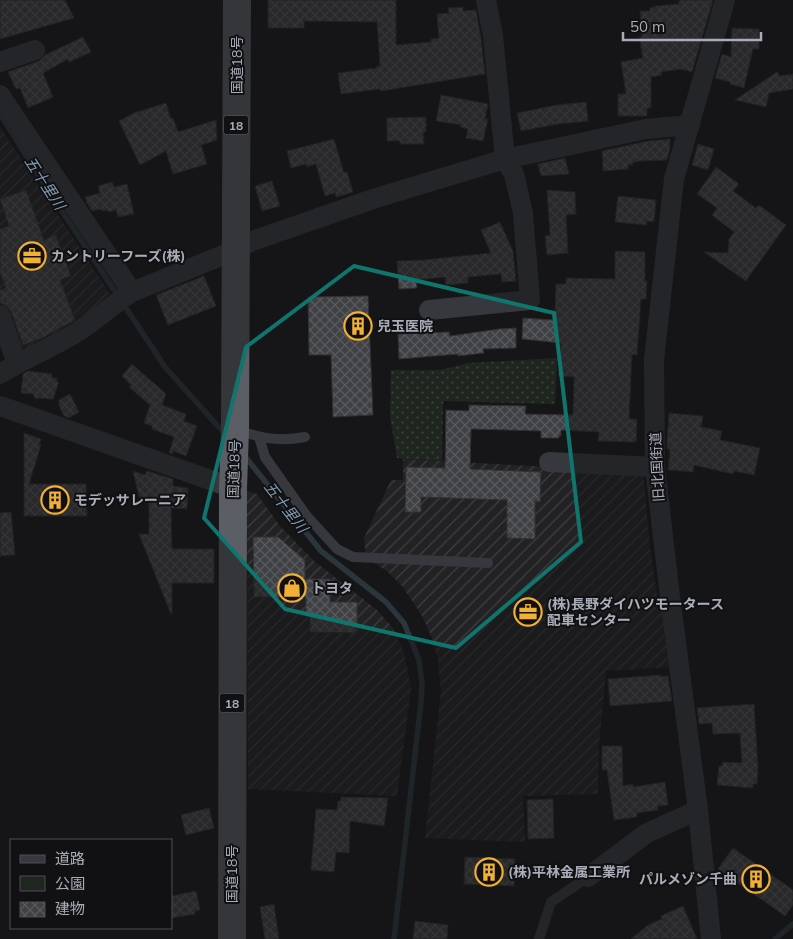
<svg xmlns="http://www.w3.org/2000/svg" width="793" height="939" font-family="Mulish,'Noto Sans JP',sans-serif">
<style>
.industrial{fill:url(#industrial-furrows)}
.green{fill:url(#green-dots)}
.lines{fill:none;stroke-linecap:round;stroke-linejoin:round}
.stream{stroke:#2c353c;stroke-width:5.5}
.building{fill:url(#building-cross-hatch);stroke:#303034}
.service{stroke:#37383d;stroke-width:10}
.minor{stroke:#37383d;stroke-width:20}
.trunk{stroke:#5b5e65;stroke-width:28}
.marked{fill:none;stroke:#0f766e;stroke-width:4;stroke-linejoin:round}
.labels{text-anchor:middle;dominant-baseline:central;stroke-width:4;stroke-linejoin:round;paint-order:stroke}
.shield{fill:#111113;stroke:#7b7e86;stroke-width:1}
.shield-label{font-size:12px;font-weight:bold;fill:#a8adb8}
.street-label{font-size:14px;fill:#a8adb8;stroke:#111113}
.poi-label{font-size:14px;font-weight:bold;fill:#a8adb8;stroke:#111113;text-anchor:start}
.water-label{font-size:15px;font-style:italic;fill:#7f9bb3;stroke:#111113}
</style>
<defs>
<pattern id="industrial-furrows" width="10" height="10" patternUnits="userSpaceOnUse" patternTransform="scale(1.25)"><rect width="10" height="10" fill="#222225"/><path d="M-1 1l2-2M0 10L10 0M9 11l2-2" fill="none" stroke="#3f3f43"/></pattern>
<pattern id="green-dots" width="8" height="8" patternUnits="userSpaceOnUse" patternTransform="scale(1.25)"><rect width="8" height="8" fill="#1e261f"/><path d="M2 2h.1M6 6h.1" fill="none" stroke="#3c433d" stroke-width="1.8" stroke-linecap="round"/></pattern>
<pattern id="building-cross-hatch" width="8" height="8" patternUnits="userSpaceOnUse" patternTransform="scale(1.25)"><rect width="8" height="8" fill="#404145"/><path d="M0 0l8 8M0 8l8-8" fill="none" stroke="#595a5e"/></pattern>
</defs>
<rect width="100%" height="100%" fill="#161618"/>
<path class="industrial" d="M0,127L110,294L78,325L20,355L0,294Z
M403,459L643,472L650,548L658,603L665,615L671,667L606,671L599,744L598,794L523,796L525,842L425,838L441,691L438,660L432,638L421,614L402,586L387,571L366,558L364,538L391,480H403Z
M247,491L257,494L280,526L314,561L376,609L393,628L404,653L411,688L397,796L248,789Z"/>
<path class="green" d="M557,358L555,404L443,401L442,461L397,458L390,417L391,370H441L468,363Z"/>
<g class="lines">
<path class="stream" d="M0,114L48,190L165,367L225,434
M243,454L321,551L386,602L404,623L419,660L422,684L421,702L394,939
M775,939L793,924"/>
</g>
<path class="building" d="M0,0H65L74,18L0,39Z
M268,0H396V45L431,42V39L439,38L437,14L449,13L448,8L463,7V11L476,10L481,38L485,74L381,91L380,89L341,94L338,73L377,68V66H380L377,22L304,21V28H268Z
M680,0H713L692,72L681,69L661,72L662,75L651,77V108H647V116H618V94H626L621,62L643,58L639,37H642L640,11H650V8L655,7V6L678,4Z
M732,28L759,29V49H753L744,88L730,84V82L715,78L722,54L731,57Z
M83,37L91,52L69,62L68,59L43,73L53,97L28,108L20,88L16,89L8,72L39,61L45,55Z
M777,72L780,76L793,74V89L769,93L766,107L735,100Z
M441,95L488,104L485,119H488L483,141L466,138L468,129L460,127L461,125L436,121Z
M586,102L588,121L558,124L521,131L517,113L557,105Z
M166,103L171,119L173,118L178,132L216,120L217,140L201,145L207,164L173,174L166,151L140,165L119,121L134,113Z
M426,117V132H423L424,144H400V141H387V118Z
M334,139L344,173L347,172L353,192L336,197L335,193L325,196L316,164L307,167L306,164L291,168L287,151Z
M670,139V148L667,160L639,161L632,163L633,165H628V169L603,171L602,151L648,141Z
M698,144L714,149L708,170L692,165Z
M565,158L569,174L541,176L538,164Z
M716,167L739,184L733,191L756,208L759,205L786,225L746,281L704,252L728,253L729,239L734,232L712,215L717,208L697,194Z
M272,181L280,206L262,211L255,186Z
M112,182L114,187L127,184L134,214L118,217L116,210L108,212V210L102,211L101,209L92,211L87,203L85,197L100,193L98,186Z
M26,190L44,240L56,235L71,276L60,280L75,320L42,338L23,345L11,311L7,306L0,303V290L6,288L0,272V229L9,226L0,199Z
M547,190L575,192L576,214L566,215L568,253L547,255L545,236L550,235Z
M618,196L656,200L654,222L647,221L646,225L615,222Z
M500,222L513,251L516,281L502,282L501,274L468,277V283L446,285L445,277L416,280L417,288L399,289L397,261L423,260L491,253L481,230Z
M615,251L645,252V281H647L646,299H641L637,355L632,354L629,419H637L636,442L598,441L599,432L561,430V436H559V438H541V431L471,429L470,469L541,472L540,502L535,501V539L507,538V500L421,497V512H405L406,467L445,468L446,410L469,411V405L526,406L525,414L573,415L574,377L559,376L561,343L522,339L523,318L553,320V312H555L556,284H566V278L615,279Z
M204,276L216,306L168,325L156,295Z
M368,296L373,415L333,417L331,355H309L308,297Z
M516,328V348L483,349L484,353L458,356V354L399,359L398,334L449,332L450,336L499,329Z
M132,364L166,394L162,405L186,414L184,421L197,426L186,456L173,451V454L169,453L174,437L152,429V426L144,423L150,405L129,387L131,385L122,376Z
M28,371L52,374V378H57V382H59L53,399L34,398V394L21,393L23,374Z
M70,394L79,412L69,418L64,416L59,406V400Z
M669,413L703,416L701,427L722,431L720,440L760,448L754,475L734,471L733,474L694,465L693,472L668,470L670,449H667V441Z
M24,433L41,439L39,444L41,445L29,484H86L87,516H24Z
M133,471L145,475L147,471L173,479V486L188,488L187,509L171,508L172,549H214V583H172V613L171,614L139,534H149V500L139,497Z
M11,512L15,555L0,556V513Z
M253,537H278L305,560V579H330V602H357V633L310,632V615H306V597H254Z
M661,675V677L668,676L672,701L610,706L608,679Z
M754,704L758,767L757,784H753V788L717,785L719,766H722L723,762L742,763L740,733L713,734L712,723L699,724L697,708Z
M602,746H622L623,786L633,784V787L665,782L668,805L657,806L658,810L637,813V817L614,820L607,770H602Z
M341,797L388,798L384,826L350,821L349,853L336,852L334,872L311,870L316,809L337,810L338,801H341Z
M553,799L554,838L528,839L527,800Z
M209,808L214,828L186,835L181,815Z
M733,848L793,890V905L785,916L718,869Z
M465,857L515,859L514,886L464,884Z
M196,891L200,910L195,911V914L171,918V896Z
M274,904L279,939H265L260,907Z
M683,906L697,939H631L648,925L662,919L661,916Z
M415,921L448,925L447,939H413Z"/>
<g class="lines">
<path class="service" d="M236,430C262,438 278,442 305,437
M259,437L265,457L306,515L337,549L353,557L488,563
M539,939L551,902L588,877"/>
<path class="minor" d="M0,62L35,50
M0,95L132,292L221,256L252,241L376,198L505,159L646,129L690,125
M429,310L530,300L523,213L514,174L505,159L493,36L486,0
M0,315L17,364
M0,374C26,357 57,346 82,329C99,318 114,303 132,292
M0,406L233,488
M549,462L655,467
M588,877L647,833L698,810
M711,939L698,810L670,597L655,467L654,360L674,179L725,0"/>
<path class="trunk" d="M232,939L233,488L235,430L237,0"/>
</g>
<path d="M0 0H793V939H0ZM354,266L554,313L581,542L456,648L285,609L204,518L246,347Z" fill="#161618" fill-opacity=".55" fill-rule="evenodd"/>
<path class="marked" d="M354,266L554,313L581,542L456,648L285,609L204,518L246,347Z"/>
<defs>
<g id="office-ring" transform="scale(1.4375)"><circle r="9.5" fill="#111113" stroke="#f2b134" stroke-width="1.5"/><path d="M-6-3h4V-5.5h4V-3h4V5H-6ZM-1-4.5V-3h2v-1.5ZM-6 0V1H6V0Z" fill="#f2b134"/></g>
<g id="building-ring" transform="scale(1.4375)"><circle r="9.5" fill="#111113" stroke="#f2b134" stroke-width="1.5"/><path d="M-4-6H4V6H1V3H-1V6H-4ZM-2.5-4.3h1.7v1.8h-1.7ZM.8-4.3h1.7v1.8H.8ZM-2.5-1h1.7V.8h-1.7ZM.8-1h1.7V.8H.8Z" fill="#f2b134"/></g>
<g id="shop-ring" transform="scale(1.4375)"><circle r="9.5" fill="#111113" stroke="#f2b134" stroke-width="1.5"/><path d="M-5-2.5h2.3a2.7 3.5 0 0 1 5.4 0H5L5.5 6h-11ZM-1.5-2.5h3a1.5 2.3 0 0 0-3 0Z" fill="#f2b134"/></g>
</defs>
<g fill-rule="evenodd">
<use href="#office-ring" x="32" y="256"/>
<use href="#building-ring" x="358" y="326"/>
<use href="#building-ring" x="55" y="500"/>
<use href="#shop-ring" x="292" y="588"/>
<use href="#office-ring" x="528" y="612"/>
<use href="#building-ring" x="489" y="872"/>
<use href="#building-ring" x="756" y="879"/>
</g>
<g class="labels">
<g class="shield">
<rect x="223.5" y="115.5" width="25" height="19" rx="4"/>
<rect x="219.5" y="693.5" width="25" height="19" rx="4"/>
</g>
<g class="shield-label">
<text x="236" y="125">18</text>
<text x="232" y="703">18</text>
</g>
<g class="street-label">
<text transform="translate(237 65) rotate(-90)">国道18号</text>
<text transform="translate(657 467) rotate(-93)">旧北国街道</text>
<text transform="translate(234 469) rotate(-88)">国道18号</text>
<text transform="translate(232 874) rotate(-90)">国道18号</text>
</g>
<g class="poi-label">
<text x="51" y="256">カントリーフーズ(株)</text>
<text x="377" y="326">兒玉医院</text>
<text x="74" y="500">モデッサレーニア</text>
<text x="311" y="588">トヨタ</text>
<text x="547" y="604">(株)長野ダイハツモータース<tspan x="547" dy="16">配車センター</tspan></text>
<text x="508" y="872">(株)平林金属工業所</text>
<text x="737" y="879" text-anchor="end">パルメゾン千曲</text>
</g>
<g class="water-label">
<text transform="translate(45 183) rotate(57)">五十里川</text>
<text transform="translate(286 507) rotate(52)">五十里川</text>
</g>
</g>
<rect x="10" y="839" width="162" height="90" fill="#111113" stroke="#4d4f55"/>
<rect x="20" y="855" width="25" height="8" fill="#37383d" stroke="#4d4f55"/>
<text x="55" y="864" font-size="15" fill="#a8adb8">道路</text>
<rect x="20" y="876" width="25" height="15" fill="#1e261f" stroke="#4d4f55"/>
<text x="55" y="889" font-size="15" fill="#a8adb8">公園</text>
<rect x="20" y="902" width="25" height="15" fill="url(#building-cross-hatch)" stroke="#4d4f55"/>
<text x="55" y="914" font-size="15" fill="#a8adb8">建物</text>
<path d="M623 32v8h138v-8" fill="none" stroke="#a8adb8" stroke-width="2.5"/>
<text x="630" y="32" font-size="15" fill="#a8adb8" stroke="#111113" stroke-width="4" paint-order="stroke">50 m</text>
</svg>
